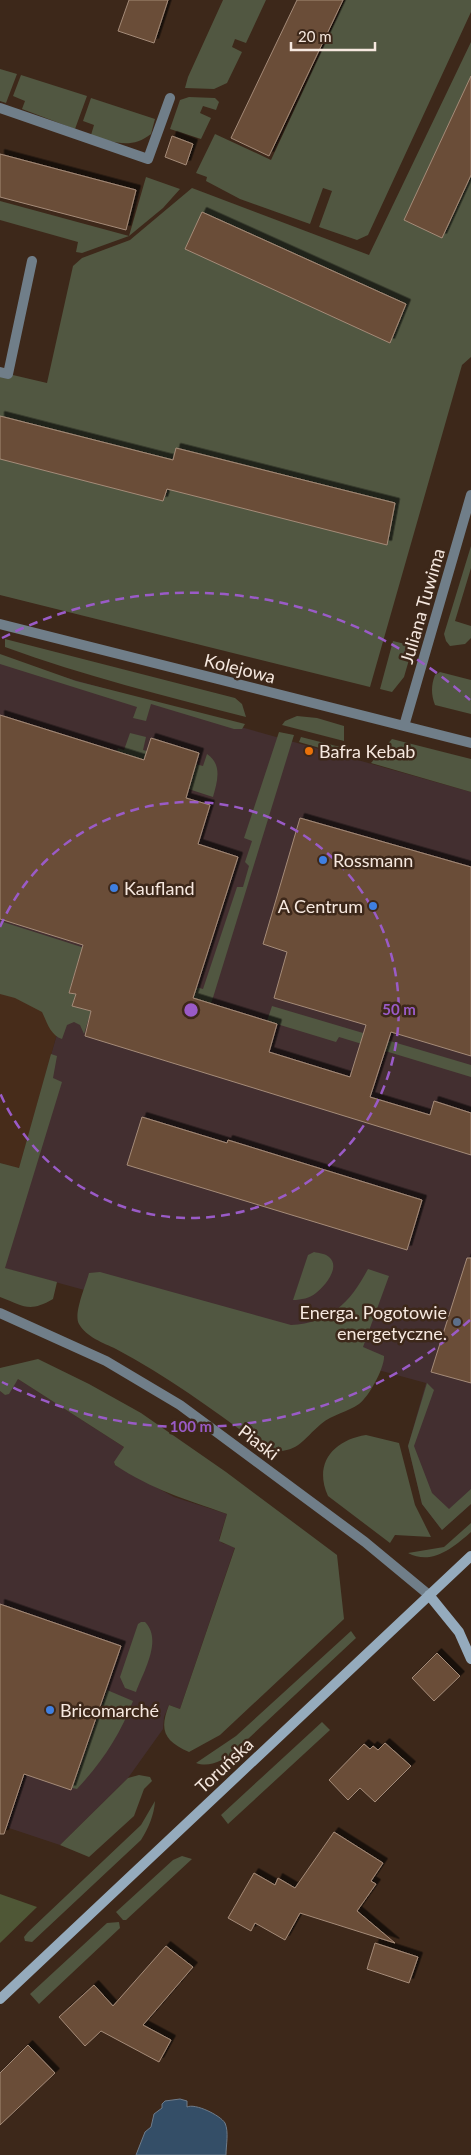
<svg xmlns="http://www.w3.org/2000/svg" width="471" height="2155" font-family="Lato,sans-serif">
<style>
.commercial{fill:#432f30}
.built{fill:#472c1a}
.green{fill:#515741}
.forest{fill:#4f5736}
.water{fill:#344e67;stroke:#6e7c8b}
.building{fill:#6b4d37;stroke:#a48b79;filter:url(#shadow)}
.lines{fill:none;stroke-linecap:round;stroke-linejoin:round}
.street{stroke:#707e89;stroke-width:10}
.secondary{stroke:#95abbd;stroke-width:10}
.ring{fill:none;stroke:#9a5bc7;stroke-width:2.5;stroke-dasharray:9 6}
.food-dot{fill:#e8710a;stroke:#3d281a;stroke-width:2}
.shop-dot{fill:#3f7fe0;stroke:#3d281a;stroke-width:2}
.service-dot{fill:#5c6f8a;stroke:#3d281a;stroke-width:2}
.labels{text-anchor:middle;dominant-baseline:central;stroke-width:5;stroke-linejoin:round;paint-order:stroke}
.street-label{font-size:18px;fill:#f6e8df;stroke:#3d281a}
.poi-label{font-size:18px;fill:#f6e8df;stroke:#3d281a;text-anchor:start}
.centre{fill:#9a5bc7;stroke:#3d281a;stroke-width:2.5}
.ring-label{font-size:15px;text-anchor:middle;font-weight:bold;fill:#9a5bc7;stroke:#3d281a;stroke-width:5;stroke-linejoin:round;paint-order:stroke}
</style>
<defs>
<filter id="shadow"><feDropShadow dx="4.5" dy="-4.5" stdDeviation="0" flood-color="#0009"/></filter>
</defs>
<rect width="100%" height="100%" fill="#3d281a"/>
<path class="commercial" d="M0,659L471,792V1504L442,1530L422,1504L408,1446L426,1383L0,1267L50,1058L78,962L0,938Z
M18,1379L124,1447L114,1464L174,1497L227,1514L219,1539L222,1543L235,1547L180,1709L169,1705L164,1717L163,1729L128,1778L60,1845L0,1825V1391L5,1395Z"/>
<path class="built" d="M0,990L64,1009L19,1168L0,1163Z"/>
<path class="green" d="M223,0H266L246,43L235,39L232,47L242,52L227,83L214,89L185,88L188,77Z
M345,0H471V12L368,235L357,240L319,227L332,191L323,188L310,224L240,199L206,181L207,177L196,173L215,134L271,160Z
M471,42V357L462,365L370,687L0,595V372L47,383L73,266L82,258L130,240L192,188L369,255Z
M0,69L17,74L6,103L0,101Z
M21,75L87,96L75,129L22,109L25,101L13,96Z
M189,97L215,98L219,102L216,110L203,106L200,113L211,118L201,139L170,129L180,100Z
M91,98L155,119L151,134C131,150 112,142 91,135L94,125L83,121Z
M146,177L180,189L163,208L129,236L82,253L76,252L78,242L0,220V201L129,236Z
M471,546V568L455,621L471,626V638L465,644L450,646L446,641L444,634Z
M5,639L235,698L242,704L246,717C165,696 84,676 5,647Z
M393,641L413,646L404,677L392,692L380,689Z
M0,654L76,681L245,724L242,729H234L151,704L146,721L133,718L137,707L0,664Z
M440,672L471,680V714L435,705C431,695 431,685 435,675Z
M297,716L317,718L344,726V741L282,725L285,721Z
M279,732L294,735L211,1004L78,962L69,992L76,994L73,1006L91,1011L84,1034L80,1025L74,1022L67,1025L62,1039C50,1035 47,1022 42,1012L15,998L0,994V921L163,973L165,978L203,989L237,887H243L249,866L245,862L252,841L244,838Z
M130,733L146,737L143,750L203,766L207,754C223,765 217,782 213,797L112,764L118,748L124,750Z
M301,737L344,748V755L299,742Z
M392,739L471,759V792L371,763Z
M272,1006L471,1065V1077L339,1037L336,1042L267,1021Z
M51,1054L57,1056L53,1078L62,1082L5,1268L57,1282L53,1299C29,1313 24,1306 0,1297V1163L19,1168Z
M314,1252C319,1253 326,1254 329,1257C341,1267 325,1286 316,1293C310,1298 301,1300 293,1300L308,1255Z
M368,1269L389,1276L363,1347L384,1356C385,1367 369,1397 359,1404C348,1412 333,1414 321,1424C301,1441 299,1453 269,1451C220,1415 171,1378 116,1349C104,1343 86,1337 79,1324C73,1314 86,1285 89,1273L100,1272L291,1325C330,1323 350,1303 368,1269Z
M38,1359L89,1384L141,1413L226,1472L337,1555L344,1619L220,1735L189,1752C164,1741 159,1730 169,1705L180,1709L235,1548L219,1541L227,1514C185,1499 153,1490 115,1465L114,1462L124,1447L18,1379L9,1394L5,1395L0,1391V1368Z
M427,1383L434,1390L414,1446L432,1493L449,1509L471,1489V1504L442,1530L422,1504L408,1446Z
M366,1435L399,1443L415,1505L431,1537L395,1535L390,1543L328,1496C313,1463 334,1440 366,1435Z
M471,1523V1532C454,1547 432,1566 408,1553L444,1547Z
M141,1622H145C163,1640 143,1672 136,1692L125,1688L120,1677L138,1624Z
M351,1631L356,1638L234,1752C223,1760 210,1768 196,1763L236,1736Z
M107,1690L133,1701C120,1735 102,1762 77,1789L72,1788Z
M322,1722L330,1730L228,1824L221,1815Z
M139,1775L150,1777L152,1781L144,1789L134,1816L89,1857L60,1845L128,1778Z
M155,1801C154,1815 149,1827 141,1840L32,1942L25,1941L24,1937L28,1932L141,1825Z
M182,1856L192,1859L126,1920H123L116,1912L173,1860Z
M119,1922L120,1928L39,2004L30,1994L107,1923Z"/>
<path class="forest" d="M0,1894L37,1907L0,1943Z"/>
<path class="water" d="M180,2099L187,2101V2107C195,2103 220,2115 225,2123C229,2132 226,2145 226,2155H136L145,2132L151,2127L154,2114L162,2108V2104L165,2101Z"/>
<path class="building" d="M129,0H168L154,43L118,31Z
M297,0H343L269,156L231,138Z
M471,76V175L442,238L404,220Z
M172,136L193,144L186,165L165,157Z
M0,154L136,190L126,230L0,197Z
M202,212L406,304L390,343L185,249Z
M0,416L173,460L176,448L395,503L387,545L167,489L163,501L0,459Z
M0,715L144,760L151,738L199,753L186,798L210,805L198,844L238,857L193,998L277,1024L269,1052L350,1077L366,1025L274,998L287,952L263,944L300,818L471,867V1056L391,1032L370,1097L430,1115L434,1101L471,1113V1155L85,1036L91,1011L72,1006L76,994L69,993L83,945L0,919Z
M142,1117L227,1143L228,1140L422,1200L407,1250L127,1165Z
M467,1258H471V1383L431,1372Z
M0,1604L121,1646L71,1790L24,1774L4,1834H0Z
M437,1653L460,1676L434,1701L412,1678Z
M385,1743L411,1766L375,1802L360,1788L348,1800L329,1780L364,1744L370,1749L373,1746L378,1750Z
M334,1832L383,1863L371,1881L376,1884L357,1911L395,1943L300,1913L285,1940L255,1923L251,1931L228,1918L254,1873L275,1885L278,1878L295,1888Z
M375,1943L418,1957L409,1983L367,1969Z
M166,1946L193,1967L143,2025L171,2040L159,2062L101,2031L85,2046L59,2017L94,1985L113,2006Z
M28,2045L55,2073L0,2125V2073Z"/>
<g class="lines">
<path class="street" d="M0,108L148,159L170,98
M0,372L8,374L32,261
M0,624L471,743
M404,726L471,495
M0,1313L106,1361L180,1405L365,1542L429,1595"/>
<path class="secondary" d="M429,1595L459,1632L471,1659
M0,1999L471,1556"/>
</g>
<g class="ring">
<path d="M0 927A208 208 0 1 1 0 1093"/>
<path d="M470 1320A417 417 0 0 1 2 1382M2 638A417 417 0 0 1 470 700"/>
</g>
<circle class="food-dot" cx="309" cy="751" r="5"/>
<g class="shop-dot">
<circle cx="323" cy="860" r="5"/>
<circle cx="114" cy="888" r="5"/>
<circle cx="373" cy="906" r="5"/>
<circle cx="50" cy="1710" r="5"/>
</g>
<circle class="service-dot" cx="457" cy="1322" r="5"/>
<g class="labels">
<g class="street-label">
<text transform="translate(422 606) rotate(-74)">Juliana Tuwima</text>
<text transform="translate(240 668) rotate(14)">Kolejowa</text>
<text transform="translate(259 1442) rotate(37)">Piaski</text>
<text transform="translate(224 1765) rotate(-43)">Toruńska</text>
</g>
<g class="poi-label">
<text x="319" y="751">Bafra Kebab</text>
<text x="333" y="860">Rossmann</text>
<text x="124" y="888">Kaufland</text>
<text x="363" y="906" text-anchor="end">A Centrum</text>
<text x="447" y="1312" text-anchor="end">Energa. Pogotowie<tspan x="447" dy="21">energetyczne.</tspan></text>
<text x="60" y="1710">Bricomarché</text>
</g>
</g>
<circle cx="191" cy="1010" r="8" class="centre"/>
<g class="ring-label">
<text x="399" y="1015">50 m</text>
<text x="191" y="1432">100 m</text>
</g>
<path d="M291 42v8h84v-8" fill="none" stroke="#f6e8df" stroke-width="2.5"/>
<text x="298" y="42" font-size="15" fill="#f6e8df" stroke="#3d281a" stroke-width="4" paint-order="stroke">20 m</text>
</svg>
